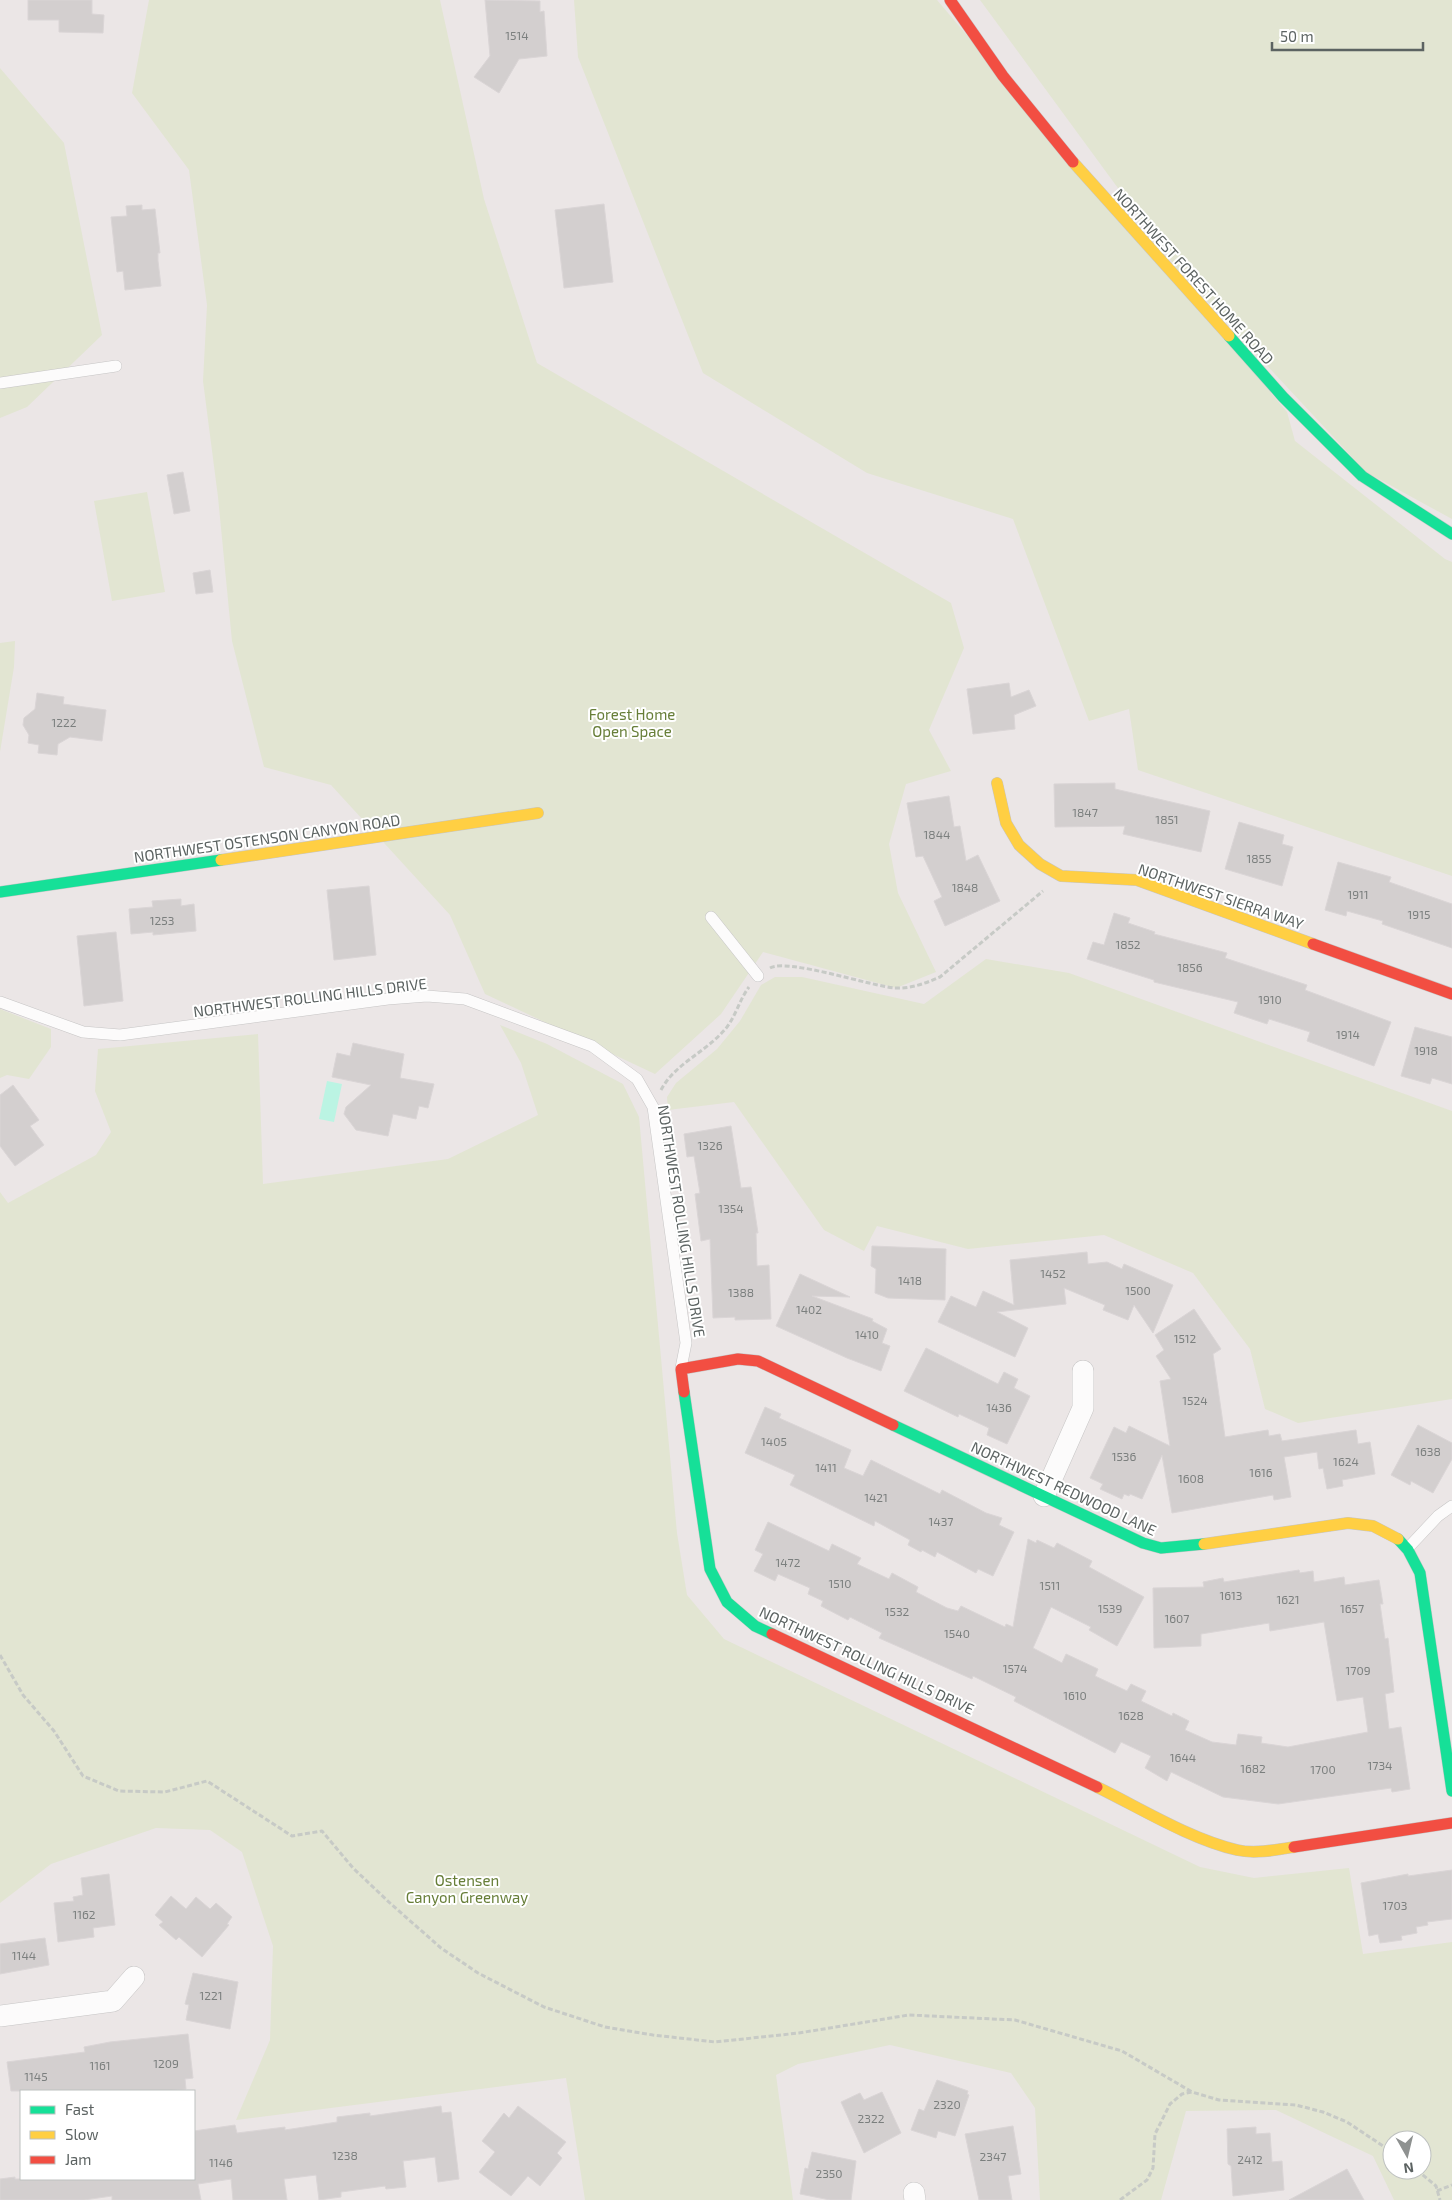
<svg xmlns="http://www.w3.org/2000/svg" width="1452" height="2200" font-family="'Exo 2',sans-serif">
<style>
.green{fill:#e2e5d2;fill-rule:evenodd}
.water{fill:#bbf4e3}
.building{fill:#d3cfcf;stroke:#dad5d6}
.lines{fill:none;stroke-linecap:round;stroke-linejoin:round}
.lane-casing{stroke:#c6c5c5;stroke-width:12}
.street-casing{stroke:#c6c5c5;stroke-width:22}
.fast-casing{stroke:#c6c5c5;stroke-width:12}
.slow-casing{stroke:#c6c5c5;stroke-width:12}
.jam-casing{stroke:#c6c5c5;stroke-width:12}
.path{stroke:#c7cac6;stroke-width:3;stroke-dasharray:5 2.5;stroke-linecap:butt}
.lane{stroke:#fcfbfb;stroke-width:11}
.street{stroke:#fcfbfb;stroke-width:21}
.fast{stroke:#16e098;stroke-width:11}
.slow{stroke:#ffcf43;stroke-width:11}
.jam{stroke:#f24e42;stroke-width:11}
.labels{text-anchor:middle;dominant-baseline:central;stroke-width:4;stroke-linejoin:round;paint-order:stroke}
.number-label{font-size:12px;fill:#7b7f7e}
.street-label{font-size:15px;fill:#5c6362;stroke:#fff}
.park-label{font-size:15px;fill:#677e38;stroke:#fff}
</style>
<rect width="100%" height="100%" fill="#ebe6e6"/>
<path class="green" d="M149,0H440L484,199L537,363L951,603L964,648L929,730L951,771L906,784L889,844L898,893L936,972L896,988L763,952L721,1014L655,1074L485,994L450,915L331,785L264,767L232,641L218,497L203,381L207,305L189,170L132,93Z
M574,0H937L1287,412L1295,441L1445,559L1452,562V876L1138,770L1129,709L1089,721L1013,519L867,473L703,373L578,57Z
M980,0H1452V519L1366,472L1178,270Z
M0,68L64,143L102,335L27,407L0,418Z
M147,492L165,592L112,601L94,501Z
M15,641L14,667L0,752V643Z
M986,959L1069,973L1452,1111V1399L1298,1423L1265,1409L1250,1349L1193,1273L1104,1235L968,1249L877,1226L864,1251L824,1230L734,1102L668,1110L667,1097L676,1083L717,1049L740,1021L761,985L775,977H802L924,1004Z
M0,1009L51,1029V1047L29,1079L7,1075L0,1078Z
M500,1025L547,1044L623,1084L639,1117L677,1533L687,1595L724,1639L1200,1867L1254,1878L1349,1868L1363,1954L1452,1942V2200H1394L1373,2156L1276,2110L1186,2111L1161,2200H1040L1035,2108L1011,2073L890,2045L798,2064L776,2075L793,2200H585L566,2078L236,2120L270,2040L273,1946L242,1852L210,1830L156,1828L51,1864L0,1903V1192L8,1203L96,1155L111,1132L95,1091L98,1049L258,1034L263,1184L448,1159L538,1115L521,1063ZM1392,2140H1422V2170H1392Z"/>
<path class="water" d="M327,1081L342,1084L334,1122L319,1119Z"/>
<path class="building" d="M28,0H92V14L104,15L103,33L59,32V20H28Z
M485,0L540,1V12L544,11L547,56L519,59L499,93L474,77L490,56Z
M604,204L613,282L564,288L555,210Z
M142,205V210L155,209L160,253H158V261L161,286L125,290L123,271L117,272L111,217L127,216L126,206Z
M183,472L190,511L174,514L167,475Z
M210,570L213,592L196,594L193,573Z
M1009,683L1011,697L1029,690L1036,706L1014,715L1015,729L973,734L967,689Z
M37,693L64,697L63,704L106,710L102,741L70,737L58,744L57,755L38,753L39,745L28,743L29,735L23,725L24,718L35,709Z
M1115,783V789L1210,811L1201,852L1123,834L1125,826L1055,827L1054,784Z
M949,796L954,827L960,826L966,861L978,855L1000,901L945,926L934,901L942,897L923,856L916,857L907,803Z
M1239,822L1284,835L1282,844L1293,847L1282,886L1225,869Z
M1338,862L1391,877L1389,882L1452,904V948L1382,924L1383,921L1347,911L1346,916L1325,910Z
M369,886L376,955L334,960L327,890Z
M181,899V906L194,904L196,931L153,935V932L131,934L129,909L153,907L152,901Z
M1114,913L1130,918L1128,923L1155,932L1154,934L1227,953L1225,958L1307,985L1305,990L1391,1022L1374,1066L1307,1041L1310,1032L1269,1019L1267,1024L1234,1013L1238,1002L1154,982V980L1087,959L1093,942L1104,945Z
M116,932L123,1001L84,1006L77,936Z
M1415,1027L1452,1037V1084L1432,1078L1430,1084L1401,1076Z
M353,1043L404,1054L400,1078L434,1084L428,1108L419,1106L416,1119L393,1114L388,1136L356,1130L344,1114L346,1107L371,1085L332,1077L337,1053L350,1056Z
M13,1085L39,1120L30,1126L44,1145L15,1166L0,1146V1095Z
M731,1126L741,1188L751,1187L758,1233H756L757,1266L769,1265L771,1319L735,1320V1317L713,1318L710,1239L701,1241L695,1194L700,1193L694,1156L687,1157L684,1134Z
M872,1246L946,1249L945,1300L888,1298L875,1293L876,1269L871,1266Z
M1087,1252L1088,1264L1107,1262L1122,1269L1124,1264L1173,1285L1153,1333L1134,1305L1128,1320L1103,1310L1105,1305L1064,1288L1066,1304L997,1312L1028,1328L1015,1357L938,1322L951,1296L976,1307L983,1291L1014,1305L1010,1260Z
M800,1274L850,1297L812,1296L873,1319L872,1321L887,1329L882,1343L890,1346L881,1371L847,1358L776,1326Z
M1194,1309L1221,1349L1213,1354L1225,1437L1268,1430L1269,1436L1280,1434L1282,1441L1356,1430L1358,1444L1370,1442L1375,1474L1342,1480L1343,1486L1327,1489L1323,1468L1319,1469L1317,1452L1284,1457L1291,1497L1274,1500L1273,1495L1172,1513L1162,1455L1142,1499L1130,1494L1129,1496L1124,1494L1122,1499L1100,1489L1103,1484L1090,1478L1114,1427L1126,1433L1129,1426L1170,1446L1160,1381L1171,1379L1156,1356L1164,1350L1155,1335Z
M926,1348L998,1384L1004,1372L1018,1379L1014,1388L1030,1396L1007,1444L987,1435L989,1428L959,1414L958,1417L904,1391Z
M765,1407L781,1414L779,1418L851,1450L844,1468L863,1476L871,1460L940,1494L942,1490L986,1513L1002,1518L999,1525L1014,1532L993,1576L978,1569L976,1573L937,1552L935,1557L922,1550L921,1552L908,1545L910,1540L875,1521L874,1526L790,1485L795,1475L745,1453Z
M1418,1425L1452,1443V1459L1433,1493L1411,1481L1410,1485L1391,1475Z
M768,1522L829,1551L832,1544L861,1558L857,1564L889,1579L892,1573L918,1587L916,1592L947,1608L958,1611L961,1606L1005,1627L1006,1624L1013,1627L1028,1539L1036,1543L1037,1540L1054,1548L1057,1543L1092,1561L1089,1567L1144,1597L1117,1646L1089,1630L1091,1627L1051,1607L1033,1648L1062,1663L1066,1654L1098,1669L1095,1676L1127,1691L1131,1684L1146,1691L1141,1701L1172,1716L1173,1713L1189,1721L1185,1730L1212,1742L1236,1745L1238,1734L1262,1737L1261,1743L1288,1747L1368,1732L1363,1697L1337,1701L1324,1622L1270,1631L1269,1623L1201,1634V1646L1154,1648L1153,1588L1204,1587L1203,1582L1223,1578L1224,1582L1299,1570L1300,1573L1313,1571L1314,1582L1344,1577L1345,1585L1379,1580L1383,1604H1380L1385,1639L1388,1638L1394,1692L1385,1694L1389,1729L1401,1727L1410,1789L1392,1792L1391,1788L1278,1804L1223,1797L1171,1772L1167,1781L1145,1768L1151,1756L1121,1742L1115,1753L1014,1701L1016,1697L973,1676L972,1679L879,1638L882,1633L850,1617L848,1620L821,1606L823,1601L808,1594L810,1588L778,1574L775,1581L754,1571L763,1554L755,1550Z
M1452,1870V1919L1427,1922L1428,1925L1416,1927L1417,1933L1401,1936L1402,1940L1380,1943L1378,1934L1369,1936L1361,1883L1408,1874V1876Z
M109,1874L115,1925L93,1928L94,1937L58,1942L54,1903L74,1901L73,1897L83,1895L81,1878Z
M171,1896L186,1909L196,1897L210,1909L216,1903L232,1917L227,1924L229,1925L202,1957L179,1937L176,1940L159,1925L163,1922L155,1915Z
M45,1938L49,1965L0,1974V1944Z
M193,1973L238,1982L230,2029L186,2020L189,2005L185,2004Z
M188,2034L193,2078L185,2079L186,2089L166,2091H11L7,2062L85,2052L84,2047L110,2042Z
M937,2080L968,2091L967,2094L969,2095L955,2136L938,2131L936,2138L911,2130L919,2109L924,2111Z
M882,2092L901,2133L864,2153L841,2102L860,2093L864,2100Z
M441,2106L442,2113L451,2112L459,2179L438,2182L435,2157L403,2161L406,2187L386,2189L385,2186L341,2192V2197L319,2200L316,2175L284,2179L287,2200H233L231,2179L198,2184L201,2200H112V2196L84,2200H0V2179L15,2177V2179H194V2131L235,2125L237,2133L285,2127V2130L337,2122V2117L370,2113V2116Z
M518,2106L566,2142L557,2153L562,2158L540,2186L528,2176L511,2196L479,2172L495,2152L482,2141L504,2113L509,2118Z
M1013,2126L1021,2174L1008,2176L1012,2200H979L965,2134Z
M1256,2127V2134L1270,2133L1272,2162L1282,2161L1284,2190L1233,2196L1231,2166L1228,2164L1227,2129Z
M812,2152L856,2161L851,2200H830L800,2194L805,2168L808,2169Z
M1347,2169L1364,2200H1289Z"/>
<g class="lines">
<g class="lane-casing">
<path id="lane" d="M0,383L116,366
M711,917L758,976
M0,1002L83,1032L120,1035L388,999L427,996L465,999L592,1046L637,1079L653,1107L686,1343L681,1368
M1408,1548L1438,1516L1452,1506"/>
</g>
<g class="street-casing">
<path id="street" d="M1044,1496L1083,1408V1371
M0,2016L113,2001L134,1977
M914,2193L915,2200"/>
</g>
<g class="fast-casing">
<path id="fast" d="M1229,336L1283,397L1362,476L1452,534
M0,892L221,860
M684,1392L710,1569L727,1602L755,1626L772,1634
M893,1425L1143,1543L1161,1548L1204,1544
M1398,1539L1408,1550L1420,1573L1452,1791"/>
</g>
<g class="slow-casing">
<path id="slow" d="M1073,162L1229,336
M997,783L1006,823L1019,845L1040,864L1061,876L1137,880L1313,944
M221,860L538,813
M1204,1544L1348,1523L1373,1526L1398,1539
M1097,1787C1140,1808 1190,1839 1237,1850C1254,1854 1276,1850 1294,1847"/>
</g>
<g class="jam-casing">
<path id="jam" d="M950,0L1003,76L1073,162
M1313,944L1452,994
M684,1392L681,1369L738,1359L758,1361L893,1425
M772,1634L1097,1787
M1294,1847L1452,1823"/>
</g>
<path class="path" d="M770,968C788,958 870,986 895,988C911,989 926,983 940,977L1043,891
M661,1090C675,1063 707,1052 727,1027C736,1015 740,999 749,987
M0,1655L23,1695L54,1731L83,1776L119,1791L165,1792L207,1781L292,1836L322,1831L353,1868L391,1904L441,1948L478,1973L544,2007L605,2027L653,2035L715,2042L799,2033L909,2015L1015,2020L1122,2051L1192,2092
M1417,2170L1436,2186L1440,2200
M1437,2191L1452,2185
M1120,2200L1147,2180L1153,2168L1155,2134L1170,2104L1182,2094L1192,2092L1219,2100L1296,2105L1323,2112L1347,2122L1392,2152"/>
<use href="#lane" class="lane"/>
<use href="#street" class="street"/>
<use href="#fast" class="fast"/>
<use href="#slow" class="slow"/>
<use href="#jam" class="jam"/>
</g>
<g class="labels">
<g class="number-label">
<text x="517" y="35">1514</text>
<text x="64" y="722">1222</text>
<text x="1085" y="812">1847</text>
<text x="1167" y="819">1851</text>
<text x="937" y="834">1844</text>
<text x="1259" y="858">1855</text>
<text x="965" y="887">1848</text>
<text x="1358" y="894">1911</text>
<text x="1419" y="914">1915</text>
<text x="162" y="920">1253</text>
<text x="1128" y="944">1852</text>
<text x="1190" y="967">1856</text>
<text x="1270" y="999">1910</text>
<text x="1348" y="1034">1914</text>
<text x="1426" y="1050">1918</text>
<text x="710" y="1145">1326</text>
<text x="731" y="1208">1354</text>
<text x="1053" y="1273">1452</text>
<text x="910" y="1280">1418</text>
<text x="1138" y="1290">1500</text>
<text x="741" y="1292">1388</text>
<text x="809" y="1309">1402</text>
<text x="867" y="1334">1410</text>
<text x="1185" y="1338">1512</text>
<text x="1195" y="1400">1524</text>
<text x="999" y="1407">1436</text>
<text x="774" y="1441">1405</text>
<text x="1428" y="1451">1638</text>
<text x="1124" y="1456">1536</text>
<text x="1346" y="1461">1624</text>
<text x="826" y="1467">1411</text>
<text x="1261" y="1472">1616</text>
<text x="1191" y="1478">1608</text>
<text x="876" y="1497">1421</text>
<text x="941" y="1521">1437</text>
<text x="788" y="1562">1472</text>
<text x="840" y="1583">1510</text>
<text x="1050" y="1585">1511</text>
<text x="1231" y="1595">1613</text>
<text x="1288" y="1599">1621</text>
<text x="1110" y="1608">1539</text>
<text x="1352" y="1608">1657</text>
<text x="897" y="1611">1532</text>
<text x="1177" y="1618">1607</text>
<text x="957" y="1633">1540</text>
<text x="1015" y="1668">1574</text>
<text x="1358" y="1670">1709</text>
<text x="1075" y="1695">1610</text>
<text x="1131" y="1715">1628</text>
<text x="1183" y="1757">1644</text>
<text x="1380" y="1765">1734</text>
<text x="1253" y="1768">1682</text>
<text x="1323" y="1769">1700</text>
<text x="1395" y="1905">1703</text>
<text x="84" y="1914">1162</text>
<text x="24" y="1955">1144</text>
<text x="211" y="1995">1221</text>
<text x="166" y="2063">1209</text>
<text x="100" y="2065">1161</text>
<text x="36" y="2076">1145</text>
<text x="947" y="2104">2320</text>
<text x="871" y="2118">2322</text>
<text x="345" y="2155">1238</text>
<text x="993" y="2156">2347</text>
<text x="1250" y="2159">2412</text>
<text x="221" y="2162">1146</text>
<text x="829" y="2173">2350</text>
</g>
<g class="street-label">
<text transform="translate(1194 276) rotate(48)">NORTHWEST FOREST HOME ROAD</text>
<text transform="translate(267 838) rotate(-8)">NORTHWEST OSTENSON CANYON ROAD</text>
<text transform="translate(1221 896) rotate(19)">NORTHWEST SIERRA WAY</text>
<text transform="translate(310 997) rotate(-7)">NORTHWEST ROLLING HILLS DRIVE</text>
<text transform="translate(682 1221) rotate(81)">NORTHWEST ROLLING HILLS DRIVE</text>
<text transform="translate(1064 1488) rotate(25)">NORTHWEST REDWOOD LANE</text>
<text transform="translate(867 1660) rotate(25)">NORTHWEST ROLLING HILLS DRIVE</text>
</g>
<g class="park-label">
<text x="632" y="714">Forest Home<tspan x="632" dy="17">Open Space</tspan></text>
<text x="467" y="1880">Ostensen<tspan x="467" dy="17">Canyon Greenway</tspan></text>
</g>
</g>
<rect x="20" y="2090" width="175" height="90" fill="#ffffff" stroke="#bec1c0"/>
<rect x="30" y="2106" width="25" height="8" fill="#16e098" stroke="#bec1c0"/>
<text x="65" y="2115" font-size="15" fill="#5c6362">Fast</text>
<rect x="30" y="2131" width="25" height="8" fill="#ffcf43" stroke="#bec1c0"/>
<text x="65" y="2140" font-size="15" fill="#5c6362">Slow</text>
<rect x="30" y="2156" width="25" height="8" fill="#f24e42" stroke="#bec1c0"/>
<text x="65" y="2165" font-size="15" fill="#5c6362">Jam</text>
<g transform="translate(1407 2155) rotate(172)"><circle r="24" fill="#ffffff" stroke="#bec1c0"/>
<path d="M0-4L9 19L0 12L-9 19Z" fill="#8e9190"/>
<text y="-8" font-size="14" font-weight="bold" text-anchor="middle" fill="#5c6362">N</text>
</g>
<path d="M1272 42v8h151v-8" fill="none" stroke="#5c6362" stroke-width="2.5"/>
<text x="1280" y="42" font-size="15" fill="#5c6362" stroke="#ffffff" stroke-width="4" paint-order="stroke">50 m</text>
</svg>
